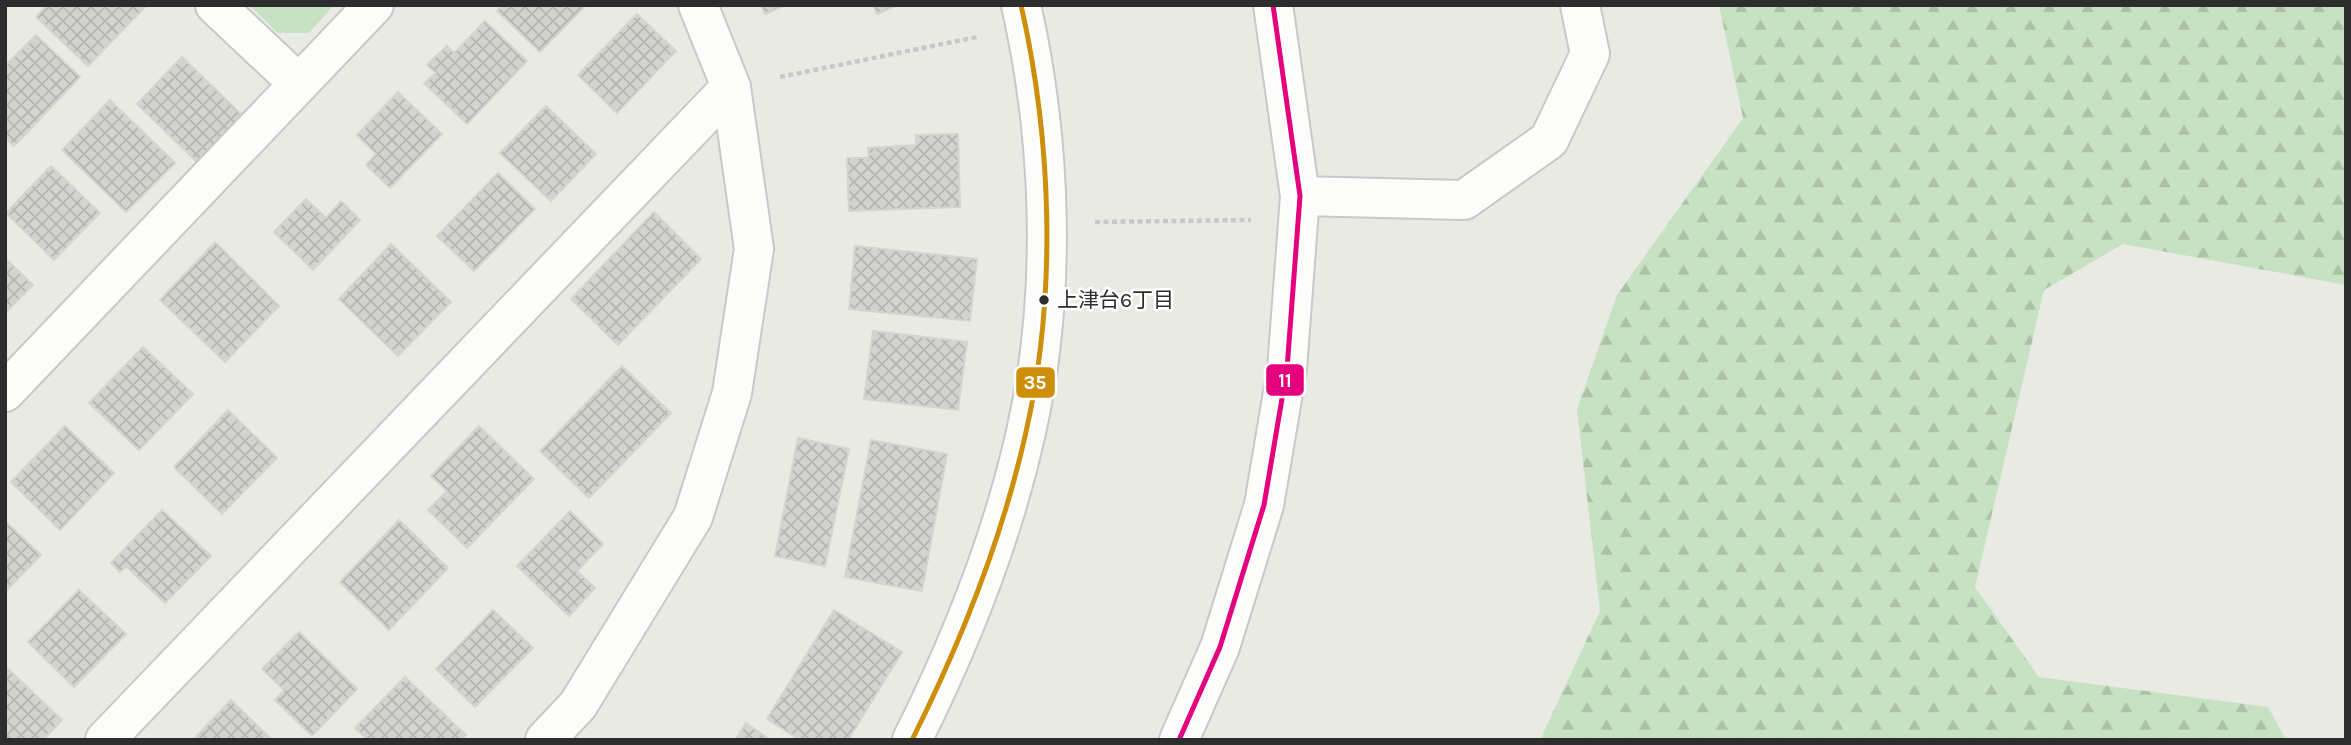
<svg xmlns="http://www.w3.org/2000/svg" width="2351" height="745" font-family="Karla,'Noto Sans JP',sans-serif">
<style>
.forest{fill:url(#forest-firs)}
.park{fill:#c7e2c2}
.building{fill:url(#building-cross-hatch);stroke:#d5d5d0;stroke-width:2}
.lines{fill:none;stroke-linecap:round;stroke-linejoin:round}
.minor-casing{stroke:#c9c8c8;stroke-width:42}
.path{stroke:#c8c8c8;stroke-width:4.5;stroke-dasharray:5 3.5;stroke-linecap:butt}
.minor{stroke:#fcfcfb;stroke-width:38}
.bus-1-casing{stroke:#fff;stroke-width:10}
.bus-2-casing{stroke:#fff;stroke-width:10}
.bus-1{stroke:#cf8e09;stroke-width:5}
.bus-2{stroke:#e5007d;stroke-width:5}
.bus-dot{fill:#2d2d2d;stroke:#fff;stroke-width:2.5}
.labels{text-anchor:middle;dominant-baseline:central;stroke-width:5;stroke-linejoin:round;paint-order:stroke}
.bus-label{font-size:21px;fill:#2d2d2d;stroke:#fff;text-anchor:start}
.line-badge{stroke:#fff;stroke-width:2.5}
.badge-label{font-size:19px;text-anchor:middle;font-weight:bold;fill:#fff}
</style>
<defs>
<pattern id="forest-firs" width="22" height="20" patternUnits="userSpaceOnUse" patternTransform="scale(1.75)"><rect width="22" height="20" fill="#c7e2c2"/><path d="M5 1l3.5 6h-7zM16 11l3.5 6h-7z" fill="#abc2a7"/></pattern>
<pattern id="building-cross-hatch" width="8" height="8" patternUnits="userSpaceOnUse" patternTransform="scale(1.75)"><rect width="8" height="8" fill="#d3d3cf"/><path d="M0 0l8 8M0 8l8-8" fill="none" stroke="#b5b5b2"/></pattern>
</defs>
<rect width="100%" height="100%" fill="#eaeae5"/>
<path class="forest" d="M1719,5H2346V285L2123,244L2044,290L1975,587L2039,677L2268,707L2286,740H1540L1600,611L1577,409L1617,295L1743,118Z"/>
<path class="park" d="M249,5H334L309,33H278Z"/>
<path class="building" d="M47,5H143L145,7L88,66L36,17Z
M502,5H586L540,52L497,11Z
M761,5H786L765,14Z
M873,5H898L877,14Z
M637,14L676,51L617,113L578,75Z
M485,21L527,61L467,124L424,83L436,73L427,65L447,46L454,53Z
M36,35L80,77L14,146L5,138V66Z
M182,57L242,115L197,162L137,104Z
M398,92L442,134L390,188L366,165L376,154L357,135Z
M110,100L175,163L126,212L62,150Z
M546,106L596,154L551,201L500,153Z
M958,134L960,207L849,211L847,158H869L868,148L916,145V135Z
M51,166L100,213L54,260L6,213Z
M498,173L535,209L474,271L437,236Z
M306,199L326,218L341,201L360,220L313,270L274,232Z
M654,212L701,259L618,345L571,299Z
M215,242L279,306L225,362L160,300Z
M391,244L451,302L398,356L339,299Z
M855,246L977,259L970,321L849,309Z
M5,258L33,285L5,313Z
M873,331L967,342L958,410L864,399Z
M143,347L193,394L139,450L89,403Z
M622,366L671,413L589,498L540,451Z
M228,410L277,458L222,514L174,467Z
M65,426L114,473L60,530L11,482Z
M479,426L534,479L467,548L428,510L447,491L431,476Z
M798,438L849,449L825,566L775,556Z
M871,440L947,454L922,591L845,577Z
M162,510L211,556L165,603L126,566L120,572L111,563Z
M570,511L603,544L577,571L595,588L569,616L517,566Z
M399,520L448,568L389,630L340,582Z
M5,521L41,555L5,592Z
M79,590L126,634L74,687L28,642Z
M493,610L533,648L475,707L436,669Z
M834,610L902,652L848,740H800L767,719Z
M299,632L357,689L312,736L275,700L284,690L262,669Z
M5,666L62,720L43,740H5Z
M405,677L466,735L461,740H368L355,728Z
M231,700L272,740H193Z
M746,723L770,740H735Z"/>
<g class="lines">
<g class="minor-casing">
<path id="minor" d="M215,5L299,84
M1300,196L1464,200L1549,140L1590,54L1580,5
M5,392L374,5
M105,740L731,87
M545,740L578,705L693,517L732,393L754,249L731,87L698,5
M912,740C961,642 1002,540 1026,432C1057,295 1052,142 1021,5
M1179,740L1220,647L1264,505L1287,369L1300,196L1273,5"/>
</g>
<path class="path" d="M780,77L977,37
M1095,222L1251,220"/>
<use href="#minor" class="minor"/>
<g class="bus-1-casing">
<path id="bus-1" d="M912,740C961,642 1002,540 1026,432C1057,295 1052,142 1021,5"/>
</g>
<g class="bus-2-casing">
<path id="bus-2" d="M1179,740L1220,647L1264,505L1287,369L1300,196L1273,5"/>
</g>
<use href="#bus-1" class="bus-1"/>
<use href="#bus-2" class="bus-2"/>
</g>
<circle class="bus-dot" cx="1044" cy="300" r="6"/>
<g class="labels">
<g class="bus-label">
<text x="1057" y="300">上津台6丁目</text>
</g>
</g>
<g class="line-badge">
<rect x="1265" y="363" width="40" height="34" rx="7" fill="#e5007d"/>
<rect x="1015" y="366" width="41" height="33" rx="7" fill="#cf8e09"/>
</g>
<g class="badge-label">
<text x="1285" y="387">11</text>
<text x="1035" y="389">35</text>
</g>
<rect width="2351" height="745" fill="none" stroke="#2d2d2d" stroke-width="14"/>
</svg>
